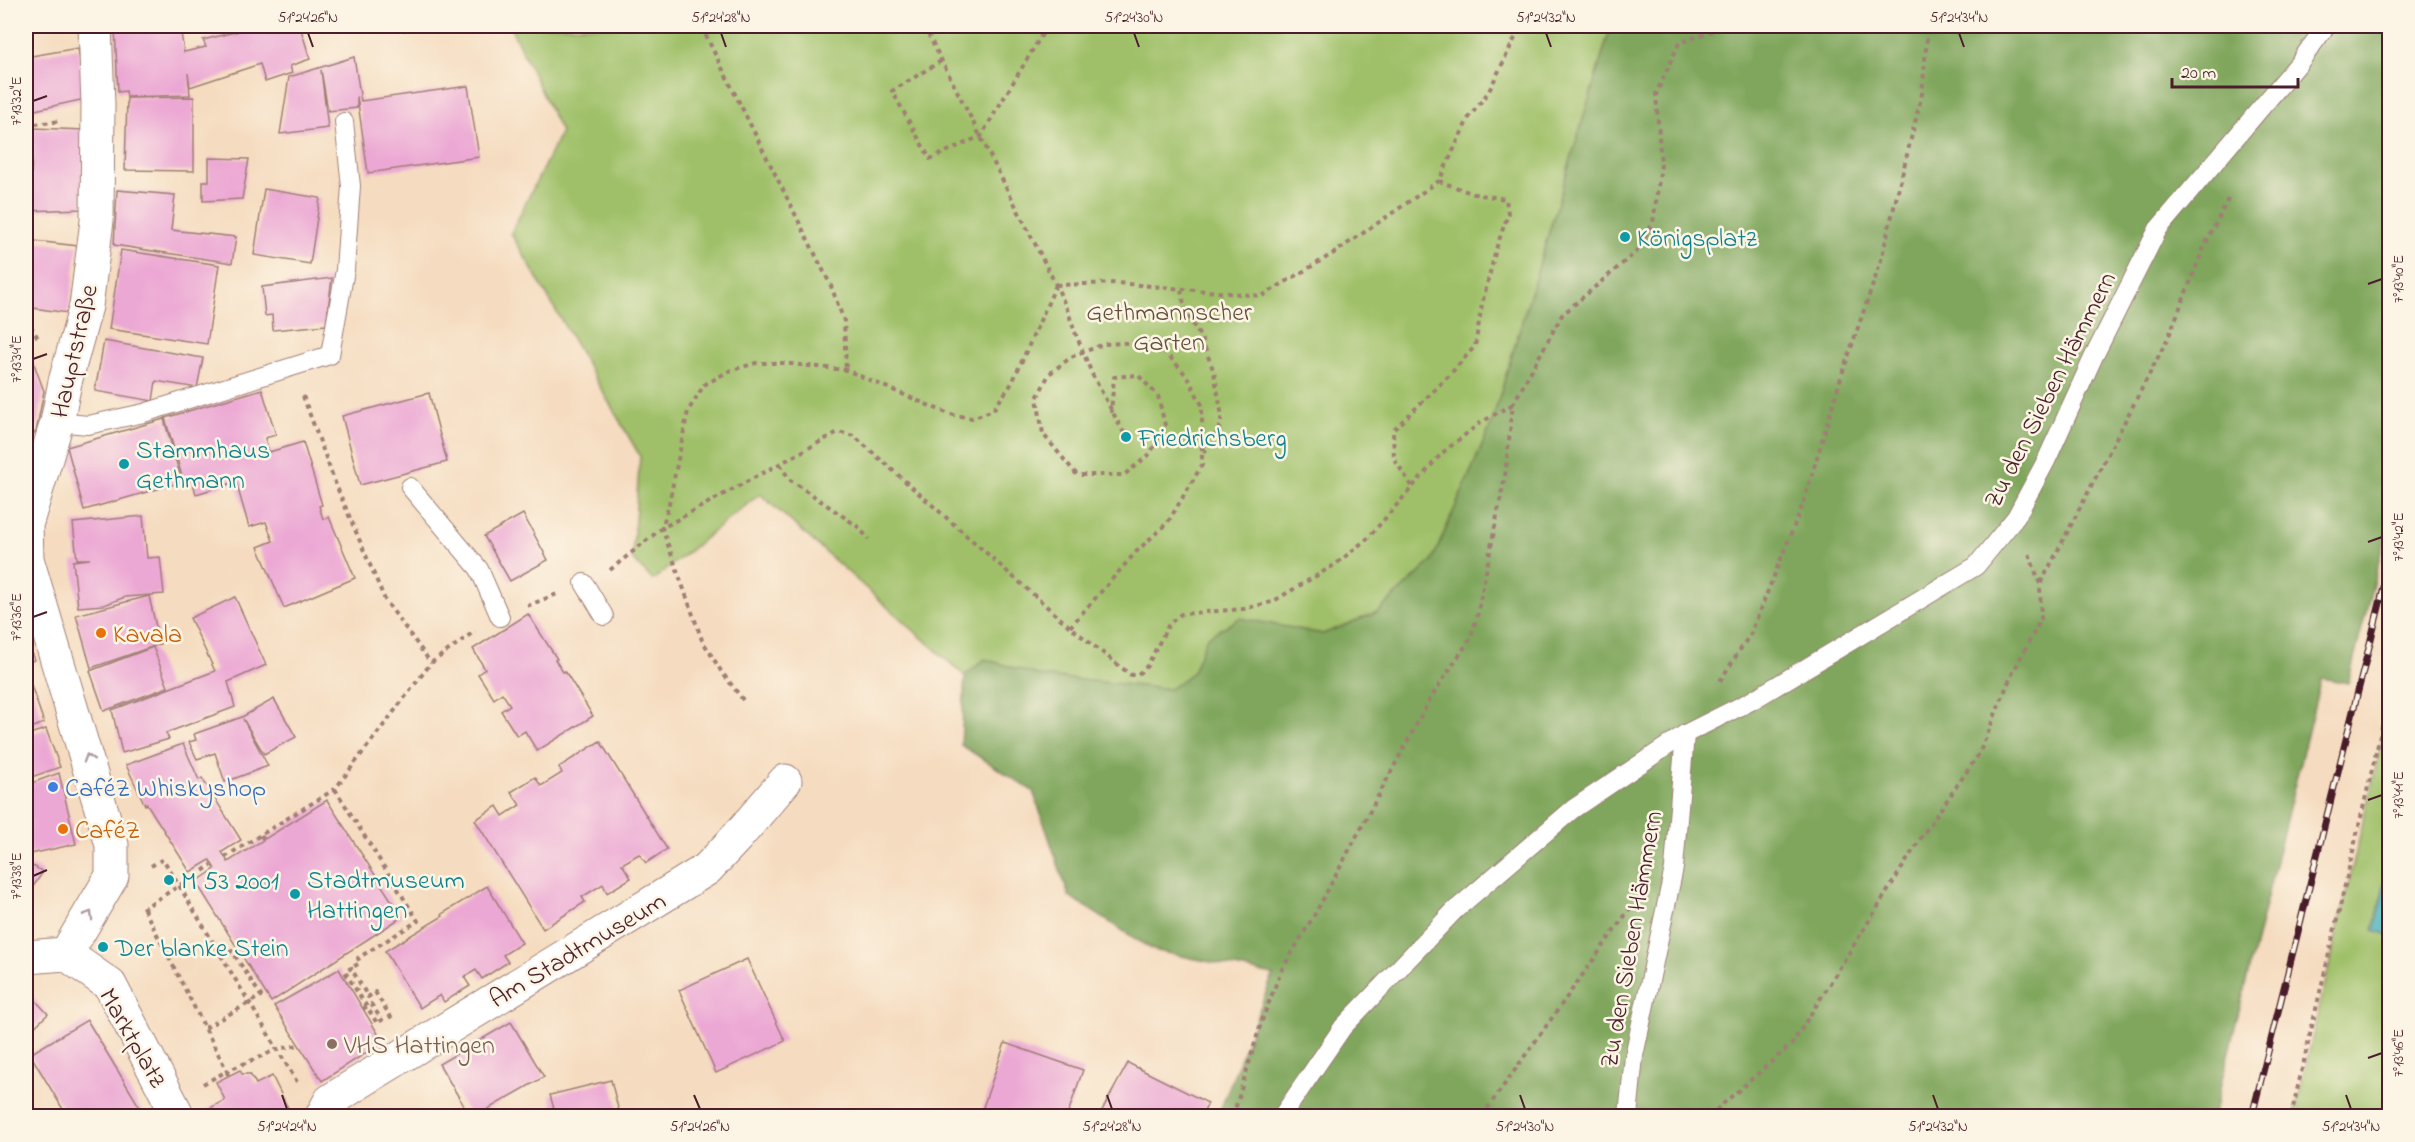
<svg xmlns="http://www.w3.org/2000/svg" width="2415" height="1142" font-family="'Indie Flower',sans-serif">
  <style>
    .green { fill: #9fc068; stroke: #74704a; stroke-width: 1.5 }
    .forest { fill: #7fa65c; stroke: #646244; stroke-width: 1.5 }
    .water { fill: #3dadb8; stroke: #446672; stroke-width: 1.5 }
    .building { fill: #eca8d4 }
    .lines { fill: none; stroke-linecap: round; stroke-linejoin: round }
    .lane-casing { stroke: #a07e76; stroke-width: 20 }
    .street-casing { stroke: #a07e76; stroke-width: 35 }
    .path { stroke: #a07e76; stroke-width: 4; stroke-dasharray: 4.5 4.5; stroke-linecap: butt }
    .lane { stroke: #fff; stroke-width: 18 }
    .street { stroke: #fff; stroke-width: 33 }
    .rail-casing { stroke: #4a1f2b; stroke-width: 7 }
    .rail { stroke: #fcf5e5; stroke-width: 4.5; stroke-dasharray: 14; stroke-linecap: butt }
    .path-bridge { stroke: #a07e76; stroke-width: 4; stroke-dasharray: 4.5 4.5; stroke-linecap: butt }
    .oneway { stroke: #ae9aa0 }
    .ticks { fill: none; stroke: #4a1f2b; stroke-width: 2 }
    .culture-dot { fill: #0f9aa8; stroke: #fcf5e5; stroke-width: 2 }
    .food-dot { fill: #e8710a; stroke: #fcf5e5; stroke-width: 2 }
    .shop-dot { fill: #3f7fe0; stroke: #fcf5e5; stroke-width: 2 }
    .education-dot { fill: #8d6e63; stroke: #fcf5e5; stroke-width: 2 }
    .labels { text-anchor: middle; stroke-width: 5; stroke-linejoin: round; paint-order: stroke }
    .culture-label { font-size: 26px; fill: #0d838f; stroke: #fcf5e5; text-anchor: start }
    .park-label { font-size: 26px; fill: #644f3d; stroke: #fcf5e5 }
    .street-label { font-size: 26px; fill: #4a1f2b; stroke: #fcf5e5 }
    .food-label { font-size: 26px; fill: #c56008; stroke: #fcf5e5; text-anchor: start }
    .shop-label { font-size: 26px; fill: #366cbe; stroke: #fcf5e5; text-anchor: start }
    .education-label { font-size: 26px; fill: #785e54; stroke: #fcf5e5; text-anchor: start }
    .neatline { fill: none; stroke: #4a1f2b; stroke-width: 2 }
    .ticks-label { font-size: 15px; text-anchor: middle; fill: #4a1f2b }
  </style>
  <rect width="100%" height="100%" fill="#fcf5e5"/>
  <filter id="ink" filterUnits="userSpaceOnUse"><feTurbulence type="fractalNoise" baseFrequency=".0167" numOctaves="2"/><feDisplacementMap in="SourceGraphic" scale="12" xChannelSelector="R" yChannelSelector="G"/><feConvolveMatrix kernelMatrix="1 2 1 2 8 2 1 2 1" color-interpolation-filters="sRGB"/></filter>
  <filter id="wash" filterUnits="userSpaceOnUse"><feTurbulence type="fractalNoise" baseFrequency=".008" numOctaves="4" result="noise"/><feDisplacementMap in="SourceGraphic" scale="24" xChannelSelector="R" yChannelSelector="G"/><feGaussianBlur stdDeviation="1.35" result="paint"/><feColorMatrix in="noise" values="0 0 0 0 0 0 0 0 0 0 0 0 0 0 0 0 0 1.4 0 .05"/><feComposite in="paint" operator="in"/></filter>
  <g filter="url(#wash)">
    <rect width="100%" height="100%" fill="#f5dcc0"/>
    <!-- green -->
    <g class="green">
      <path d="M510,26H1611L1491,425L1432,561L1378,612L1323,634L1240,618L1208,637L1193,672L1170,689L1041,676L985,659L965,676L760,494L653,580L632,559L640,456L511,233L561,132Z"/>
      <path d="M2389,711V865L2373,930L2389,935L2390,1080L2385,1104L2388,1116H2294Z"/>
    </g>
    <!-- forest -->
    <path class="forest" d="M1611,26H2389V521L2348,683L2321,678L2213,1116H1218L1273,975L1153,950L1069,896L1033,791L961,745L965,676L985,659L1041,676L1170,689L1193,672L1207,637L1240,618L1323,634L1378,612L1432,561L1491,425Z"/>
    <!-- water -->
    <path class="water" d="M2389,866V935L2374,930Z"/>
    <g id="blocks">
      <!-- building -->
      <g class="building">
        <path d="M154,26H180L184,52L206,47L203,40L258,26H300L310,59L290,66L292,73L265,82L260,64L190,87L188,73L190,95L127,97L126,91L118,92L115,29Z"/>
        <path d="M78,48L85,99L26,112V57Z"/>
        <path d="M354,57L361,101L468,86L479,157L368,173L357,96V108L328,111L321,70L328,128L280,134L289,77Z"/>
        <path d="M194,97V171L125,170L127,98Z"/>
        <path d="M33,128L85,130L82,209L26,211V178H31Z"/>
        <path d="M209,158L249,159L242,199L203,201V181H209Z"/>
        <path d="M264,189L320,198L310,264L254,255Z"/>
        <path d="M117,190L175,195L171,230L236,237L232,263L114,245Z"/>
        <path d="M26,240L78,246L68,313L26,307Z"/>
        <path d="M121,250L219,265L207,344L109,329Z"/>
        <path d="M332,278L326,325L273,330L272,315L265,316L262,287Z"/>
        <path d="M104,341L203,358L197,388L156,381L153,401L95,391Z"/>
        <path d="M26,342L44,391L36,432L26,438Z"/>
        <path d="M262,389L276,435L265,438L269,452L303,442L322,505L319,506L323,519L329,517L355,578L284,608L258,547L273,541L266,522L249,527L236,482L196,494L192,480L184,483L165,418Z"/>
        <path d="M429,393L447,462L360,485L342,416Z"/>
        <path d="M164,419L182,482L84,510L67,447Z"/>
        <path d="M523,514L548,560L510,581L484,536Z"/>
        <path d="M143,516L147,558L160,557L164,594L125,597L104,605L78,607L73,561L90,559H77L73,523Z"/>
        <path d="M149,596L160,644L91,668L76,615Z"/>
        <path d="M235,597L266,665L228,682L235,707L166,733L169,739L122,753L112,710L215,671L190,618Z"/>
        <path d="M528,614L557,659L555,660L563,672L565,671L593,716L537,751L525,731L517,736L501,711L510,705L502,693L494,699L478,674L485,669L473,649Z"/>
        <path d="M26,639L34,660L26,664Z"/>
        <path d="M153,647L168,687L104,711L90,671Z"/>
        <path d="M29,679L44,723L26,730V681Z"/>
        <path d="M274,699L296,737L264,754L243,719L268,766L225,782L215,753L197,759L189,742L196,740L194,734L242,717Z"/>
        <path d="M46,729L60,767L26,779V735Z"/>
        <path d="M600,741L667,849L646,863L639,854L622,864L631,878L607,893L603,884L582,897L585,902L543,929L475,820L497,806L503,816L520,805L511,792L535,777L541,786L562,773L559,767Z"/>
        <path d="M183,744L199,780L202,778L241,840L222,852L228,862L327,800L402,917L271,1002L196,882L215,869L210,860L190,872L147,804L145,805L126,765Z"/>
        <path d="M59,773L76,844L26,855V785Z"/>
        <path d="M26,865L35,867L43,872L26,897Z"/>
        <path d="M487,886L522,943L503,955L508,962L482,979L476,970L464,977L470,986L444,1002L440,995L420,1008L385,951L443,916L442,914Z"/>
        <path d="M747,959L785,1041L716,1073L679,990Z"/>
        <path d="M339,969L383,1042L322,1081L274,1006Z"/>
        <path d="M26,990L48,1014L26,1035Z"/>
        <path d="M87,1020L124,1081L145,1116H67L30,1054Z"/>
        <path d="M511,1022L544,1077L476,1116H470L439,1064Z"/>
        <path d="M1005,1043L1083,1070L1067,1116H980Z"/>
        <path d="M1128,1063L1208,1103L1202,1116H1099Z"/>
        <path d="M240,1070L242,1074H250L256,1084L272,1076L292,1116H205L203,1112L225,1100L216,1082Z"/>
        <path d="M611,1080L620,1116H556L550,1095Z"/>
      </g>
    </g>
  </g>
  <g filter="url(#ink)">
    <use href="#blocks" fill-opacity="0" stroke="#a07e76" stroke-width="1.5"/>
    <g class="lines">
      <!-- lane casing -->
      <g class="lane-casing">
        <g id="lane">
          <path d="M57,422L88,425L144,413L330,355L345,270L351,186L344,122"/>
          <path d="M410,487L479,569L500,617"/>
          <path d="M584,583L604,616"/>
          <path d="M1282,1116L1343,1027L1454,911L1573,809L1685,734L1751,701L1976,566L2016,517L2046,461L2093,358L2158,229L2299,63L2326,26"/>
          <path d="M1628,1116L1634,1056L1674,868L1685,734"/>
        </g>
      </g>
      <!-- street casing -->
      <g class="street-casing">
        <g id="street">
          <path d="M66,954L112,876V845L27,559L26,525L57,422L65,382L86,306L97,221L98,104L95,26"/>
          <path d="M66,954L110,985L178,1116"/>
          <path d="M26,957L66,954"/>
          <path d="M322,1116L330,1101L355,1085L707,869L738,836L785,781"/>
        </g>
      </g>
      <!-- path -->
      <g class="path">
        <path d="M403,26L405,30L420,26"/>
        <path d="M705,26V34L831,286L844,321L846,370"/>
        <path d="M924,26L1056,285L1067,309L1075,332"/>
        <path d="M941,61L892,91L930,159L981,136L1047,26"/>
        <path d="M26,125L61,121"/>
        <path d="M1056,285L1117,283L1262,296L1334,253L1439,181L1468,119L1489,91L1516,36L1519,26"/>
        <path d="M1181,290L1186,313L1201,338L1214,372L1221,411V425L1202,456"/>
        <path d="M26,318L38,338"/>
        <path d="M1092,374L1126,437"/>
        <path d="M303,396L336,485L385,600L431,663"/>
        <path d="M780,464L789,479L857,526L869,539"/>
        <path d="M1412,486L1394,459L1393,430L1445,380L1475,346L1482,304L1496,249L1508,214L1506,199L1474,194L1439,181"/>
        <path d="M610,570L662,528L838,432L854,436L1070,627L1131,675L1138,674L1147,666L1169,624L1181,614L1243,609L1272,602L1336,564L1368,538L1442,453L1480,423L1513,404"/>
        <path d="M2041,583L2168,338L2204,247L2229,197"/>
        <path d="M527,606L557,594"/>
        <path d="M1070,627L1136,552L1168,522L1202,465V405L1187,376L1155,341L1104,344L1071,357L1049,374L1037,398L1043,434L1077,475H1124L1150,454L1165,425L1158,396L1138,375L1114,377L1111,413"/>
        <path d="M1720,681L1751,633L1803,504L1842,374L1880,264L1922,94L1928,26"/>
        <path d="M743,700L721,671L702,640L662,528L668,508L688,411L704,385L729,371L756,363H782L846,370L949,414L972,418L993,410L1012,383L1056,285"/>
        <path d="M335,789L418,921L358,958L360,963L351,968"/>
        <path d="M261,835L264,840"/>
        <path d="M225,857L335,789L431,663L475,631"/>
        <path d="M151,866L163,859L297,1082"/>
        <path d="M142,909L212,865"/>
        <path d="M144,909L227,1071L278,1049L299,1045"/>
        <path d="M363,1009L371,1004L382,1020L377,1023L345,972L351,968L368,997L375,992L392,1019"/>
        <path d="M205,1028L261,996L232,951L221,957"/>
        <path d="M203,1084L227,1071L228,1076"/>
        <path d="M1233,1116L1261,1023L1281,971L1315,914L1430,699L1470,639L1477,617L1505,476L1513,404L1562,315L1636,252L1653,223L1661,165L1656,94L1679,43L1727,26"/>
        <path d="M1482,1116L1631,907"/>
        <path d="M1709,1116L1792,1044L1922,836L1979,754L2011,676L2041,619L2040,584L2028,551"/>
        <path d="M2291,1116L2390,693"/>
      </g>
      <!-- lane -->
      <use href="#lane" class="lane"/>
      <!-- street -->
      <use href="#street" class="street"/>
      <!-- rail casing -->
      <g class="rail-casing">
        <path id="rail" d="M2252,1116L2390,563"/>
      </g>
      <!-- rail -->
      <use href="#rail" class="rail"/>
      <!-- path-bridge -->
      <path class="path-bridge" d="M1075,332L1092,374"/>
    </g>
    <!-- one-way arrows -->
    <defs><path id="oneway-chevron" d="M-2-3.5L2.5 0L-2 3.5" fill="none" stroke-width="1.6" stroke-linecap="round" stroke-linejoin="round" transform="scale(1.5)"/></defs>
    <g class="oneway">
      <use href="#oneway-chevron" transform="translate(88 758) rotate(-107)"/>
      <use href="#oneway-chevron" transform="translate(89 915) rotate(-60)"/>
    </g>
  </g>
  <!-- ticks -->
  <path class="ticks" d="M308,33L313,47M721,33L726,47M1134,33L1139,47M1546,33L1551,47M1959,33L1964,47M33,101L47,96M2368,284L2382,279M33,359L47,354M2368,542L2382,537M33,617L47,612M2368,800L2382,795M33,876L47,870M2368,1058L2382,1053M282,1095L287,1109M694,1095L700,1109M1107,1095L1112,1109M1520,1095L1525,1109M1933,1095L1938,1109M2346,1095L2351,1109"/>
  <!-- markers -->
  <g class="culture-dot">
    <circle cx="1625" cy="237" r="6"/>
    <circle cx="1126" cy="437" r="6"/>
    <circle cx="124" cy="464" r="6"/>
    <circle cx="169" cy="880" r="6"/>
    <circle cx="295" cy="894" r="6"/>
    <circle cx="103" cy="947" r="6"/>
  </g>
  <g class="food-dot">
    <circle cx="101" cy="633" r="6"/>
    <circle cx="63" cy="829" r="6"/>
  </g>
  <circle class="shop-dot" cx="53" cy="787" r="6"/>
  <circle class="education-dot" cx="332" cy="1044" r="6"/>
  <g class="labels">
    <!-- culture labels -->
    <g class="culture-label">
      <text x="1637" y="246">Königsplatz</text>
      <text x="1138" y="446">Friedrichsberg</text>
      <text x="136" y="458">Stammhaus<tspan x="136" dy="30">Gethmann</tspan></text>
      <text x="307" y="888">Stadtmuseum<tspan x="307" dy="30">Hattingen</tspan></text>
      <text x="181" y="889">M 53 2001</text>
      <text x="115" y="956">Der blanke Stein</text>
    </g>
    <!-- park labels -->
    <g class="park-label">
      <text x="1169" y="320">Gethmannscher<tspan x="1169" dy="30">Garten</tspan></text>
    </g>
    <!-- street labels -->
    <g class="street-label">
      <text transform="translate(73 351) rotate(-77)" y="9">Hauptstraße</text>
      <text transform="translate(2049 389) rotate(-63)" y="9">Zu den Sieben Hämmern</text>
      <text transform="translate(1630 939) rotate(-80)" y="9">Zu den Sieben Hämmern</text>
      <text transform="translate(577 949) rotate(-31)" y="9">Am Stadtmuseum</text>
      <text transform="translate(134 1037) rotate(60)" y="9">Marktplatz</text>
    </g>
    <!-- food labels -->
    <g class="food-label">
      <text x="113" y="642">Kavala</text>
      <text x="75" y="838">CaféZ</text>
    </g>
    <!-- shop labels -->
    <g class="shop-label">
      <text x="65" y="796">CaféZ Whiskyshop</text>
    </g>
    <!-- education labels -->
    <g class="education-label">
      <text x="344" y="1053">VHS Hattingen</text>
    </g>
  </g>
  <!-- margin -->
  <rect width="2415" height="1142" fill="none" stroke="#fcf5e5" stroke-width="66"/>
  <!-- scale -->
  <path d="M2172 78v9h126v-9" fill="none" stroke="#4a1f2b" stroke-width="3"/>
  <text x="2181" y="78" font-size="18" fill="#4a1f2b" stroke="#fcf5e5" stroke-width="4.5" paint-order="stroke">20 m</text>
  <rect x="33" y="33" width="2349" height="1076" class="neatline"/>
  <g class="ticks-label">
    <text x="308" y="22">51°24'26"N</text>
    <text x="721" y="22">51°24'28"N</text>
    <text x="1134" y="22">51°24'30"N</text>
    <text x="1546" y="22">51°24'32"N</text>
    <text x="1959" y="22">51°24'34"N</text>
    <text transform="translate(16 101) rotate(-90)" y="5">7°13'32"E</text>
    <text transform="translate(2398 279) rotate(-90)" y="5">7°13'40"E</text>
    <text transform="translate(16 359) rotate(-90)" y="5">7°13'34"E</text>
    <text transform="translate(2398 537) rotate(-90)" y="5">7°13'42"E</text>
    <text transform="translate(16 617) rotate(-90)" y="5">7°13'36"E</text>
    <text transform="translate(2398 795) rotate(-90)" y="5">7°13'44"E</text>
    <text transform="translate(16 876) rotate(-90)" y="5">7°13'38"E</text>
    <text transform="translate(2398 1053) rotate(-90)" y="5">7°13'46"E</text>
    <text x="287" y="1131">51°24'24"N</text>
    <text x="700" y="1131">51°24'26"N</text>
    <text x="1112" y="1131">51°24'28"N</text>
    <text x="1525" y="1131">51°24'30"N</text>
    <text x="1938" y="1131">51°24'32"N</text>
    <text x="2351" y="1131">51°24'34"N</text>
  </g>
</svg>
